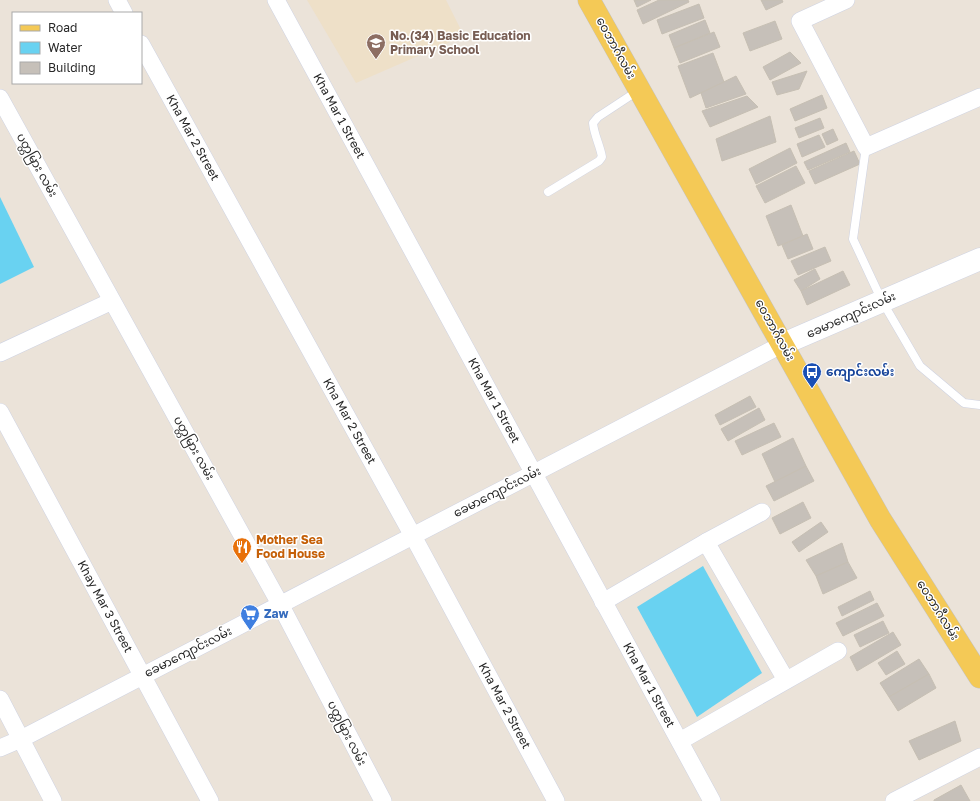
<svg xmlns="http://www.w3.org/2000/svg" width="980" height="801" font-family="'Golos Text','Noto Sans Myanmar',sans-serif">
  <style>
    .education { fill: #eee0c8 }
    .water { fill: #69d2f1 }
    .building { fill: #c6c0b9; stroke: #c6bfb3 }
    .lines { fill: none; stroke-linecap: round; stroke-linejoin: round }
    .lane-casing { stroke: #cfd3e2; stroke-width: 9 }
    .street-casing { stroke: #cfd3e2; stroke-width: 18 }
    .secondary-casing { stroke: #cfd3e2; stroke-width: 23 }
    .primary-casing { stroke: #c3c3c3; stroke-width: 23 }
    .lane { stroke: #fff; stroke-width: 8 }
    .street { stroke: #fff; stroke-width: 17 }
    .secondary { stroke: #fff; stroke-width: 22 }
    .primary { stroke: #f4c956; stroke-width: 22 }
    .labels { text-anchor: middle; stroke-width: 3; stroke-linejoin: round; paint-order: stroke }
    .education-label { font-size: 12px; font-weight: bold; fill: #785e54; stroke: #fff; text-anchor: start }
    .street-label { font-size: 12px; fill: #282828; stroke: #fff }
    .transit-label { font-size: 12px; font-weight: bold; fill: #164399; stroke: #fff; text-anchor: start }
    .food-label { font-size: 12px; font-weight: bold; fill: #c56008; stroke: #fff; text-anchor: start }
    .shop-label { font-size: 12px; font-weight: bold; fill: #366cbe; stroke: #fff; text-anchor: start }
  </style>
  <rect width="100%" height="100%" fill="#ebe3d9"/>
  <!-- education -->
  <path class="education" d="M307,0H446L464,36L356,83Z"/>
  <!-- water -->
  <g class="water">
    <path d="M0,197L34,267L0,284Z"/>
    <path d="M703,566L762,673L697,717L637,607Z"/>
  </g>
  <!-- building -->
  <g class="building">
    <path d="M634,0H651L637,7Z"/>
    <path d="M659,0H688L689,2L643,24L637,10Z"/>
    <path d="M761,0H782L783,2L766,10Z"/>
    <path d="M699,4L704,18L662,34L657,20Z"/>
    <path d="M705,20L710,33L674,48L669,35Z"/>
    <path d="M775,21L782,39L750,51L743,33Z"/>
    <path d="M714,32L720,47L680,63L674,48Z"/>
    <path d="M790,52L801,63L770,80L763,67Z"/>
    <path d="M713,53L724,82L690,98L678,66Z"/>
    <path d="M807,71L799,89L777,95L772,82Z"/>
    <path d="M736,76L746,94L706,108L701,93Z"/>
    <path d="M822,95L827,108L795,121L790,109Z"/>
    <path d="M747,96L758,107L710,127L702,111Z"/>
    <path d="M770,116L776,142L722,161L716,139Z"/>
    <path d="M820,118L824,128L799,138L795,128Z"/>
    <path d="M833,129L838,140L827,145L822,134Z"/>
    <path d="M819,135L825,147L802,157L797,144Z"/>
    <path d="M846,143L850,152L808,170L804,162Z"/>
    <path d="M790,148L797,163L756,184L749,169Z"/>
    <path d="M854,151L860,164L815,184L809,171Z"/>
    <path d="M796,166L805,183L765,203L756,186Z"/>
    <path d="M791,205L803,236L778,246L766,216Z"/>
    <path d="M807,234L813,249L788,259L782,245Z"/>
    <path d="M825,247L831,261L798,275L791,261Z"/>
    <path d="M815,269L820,279L801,291L794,280Z"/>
    <path d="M843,271L850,285L807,305L801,291Z"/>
    <path d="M750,396L756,407L720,425L715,415Z"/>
    <path d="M759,408L765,420L728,441L721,429Z"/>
    <path d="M774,423L781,437L742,455L735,441Z"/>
    <path d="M793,438L806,466L775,482L762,454Z"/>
    <path d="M806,466L814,481L774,501L766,486Z"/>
    <path d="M803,502L811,518L780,534L772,518Z"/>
    <path d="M821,522L828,532L799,552L792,542Z"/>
    <path d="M842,543L848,562L816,576L806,560Z"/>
    <path d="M848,562L857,578L823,594L816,576Z"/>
    <path d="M870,591L874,600L842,616L838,607Z"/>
    <path d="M877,603L884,616L843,636L836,623Z"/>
    <path d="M883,621L889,633L860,647L854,635Z"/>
    <path d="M893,632L901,645L857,671L850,657Z"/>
    <path d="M897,651L905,664L886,675L878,663Z"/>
    <path d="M919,659L929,674L889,697L880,683Z"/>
    <path d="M929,674L936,688L898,711L889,697Z"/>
    <path d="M955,721L961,741L919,760L909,741Z"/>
    <path d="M961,785L970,801H934V800Z"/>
  </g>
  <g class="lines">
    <!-- lane casing -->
    <g class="lane-casing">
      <g id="lane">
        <path d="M866,147L853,239L882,301L920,366L964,403L980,405"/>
        <path d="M548,192L599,161L602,157C600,145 594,135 593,123L598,117L639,90"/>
      </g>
    </g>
    <!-- street casing -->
    <g class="street-casing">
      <g id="street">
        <path d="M117,0L124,13"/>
        <path id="s1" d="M276,0L712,801"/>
        <path d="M846,0L800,21L866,147L980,97"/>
        <path id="s2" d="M141,44L413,536L556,801"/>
        <path d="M0,98L280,604L383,801"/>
        <path d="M0,353L112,301"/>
        <path id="s3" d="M0,412L210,801"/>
        <path d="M706,542L786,680"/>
        <path d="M603,602L706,542L762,512"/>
        <path d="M0,699L53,801"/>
        <path d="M680,741L838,651"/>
        <path d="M0,748L21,739L783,344"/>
        <path d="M894,801L980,757"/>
      </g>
    </g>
    <!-- secondary casing -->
    <g class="secondary-casing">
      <path id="secondary" d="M783,344L980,259"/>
    </g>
    <!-- primary casing -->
    <g class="primary-casing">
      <path id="primary" d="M589,0L880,519L980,677"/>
    </g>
    <!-- lane -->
    <use href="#lane" class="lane"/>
    <!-- street -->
    <use href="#street" class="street"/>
    <!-- secondary -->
    <use href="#secondary" class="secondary"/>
    <!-- primary -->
    <use href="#primary" class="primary"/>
  </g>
  <!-- icons -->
  <defs>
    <g id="school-pin" transform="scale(1)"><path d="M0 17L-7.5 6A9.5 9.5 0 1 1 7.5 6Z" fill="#8d6e63" stroke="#fff"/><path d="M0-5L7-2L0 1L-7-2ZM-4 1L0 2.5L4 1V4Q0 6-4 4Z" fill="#fff"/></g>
    <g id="bus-pin" transform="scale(1)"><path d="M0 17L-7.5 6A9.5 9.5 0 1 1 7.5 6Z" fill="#1a4fb4" stroke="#fff"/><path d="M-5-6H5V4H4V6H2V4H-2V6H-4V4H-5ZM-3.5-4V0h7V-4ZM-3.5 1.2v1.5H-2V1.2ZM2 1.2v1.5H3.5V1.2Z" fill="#fff"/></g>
    <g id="restaurant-pin" transform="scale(1)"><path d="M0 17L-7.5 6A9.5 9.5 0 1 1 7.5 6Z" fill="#e8710a" stroke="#fff"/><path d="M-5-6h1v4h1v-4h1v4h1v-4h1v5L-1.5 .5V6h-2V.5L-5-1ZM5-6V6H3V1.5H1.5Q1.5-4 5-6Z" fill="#fff"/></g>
    <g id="supermarket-pin" transform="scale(1)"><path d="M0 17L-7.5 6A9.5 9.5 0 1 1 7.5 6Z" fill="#3f7fe0" stroke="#fff"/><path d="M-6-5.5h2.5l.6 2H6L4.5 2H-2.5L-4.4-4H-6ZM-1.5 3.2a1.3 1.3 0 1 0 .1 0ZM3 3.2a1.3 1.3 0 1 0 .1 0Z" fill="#fff"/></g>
  </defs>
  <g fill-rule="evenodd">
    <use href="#school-pin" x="376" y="43"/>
    <use href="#bus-pin" x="812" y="372"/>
    <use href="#restaurant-pin" x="242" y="547"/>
    <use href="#supermarket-pin" x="250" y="614"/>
  </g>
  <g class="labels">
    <!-- education labels -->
    <g class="education-label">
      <text x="390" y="40">No.(34) Basic Education<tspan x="390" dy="14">Primary School</tspan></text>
    </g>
    <!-- street labels -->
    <g class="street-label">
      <text transform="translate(616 48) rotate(61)" y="4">ဝေဘာဂီလမ်း</text>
      <text dy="4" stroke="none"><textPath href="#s1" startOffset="132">Kha Mar 1 Street</textPath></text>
      <text dy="4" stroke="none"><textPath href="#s2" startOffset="107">Kha Mar 2 Street</textPath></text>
      <text transform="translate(37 165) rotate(61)" y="4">ပတ္တမြား လမ်း</text>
      <text transform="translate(851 315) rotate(-24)" y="4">ခေမာကျောင်းလမ်း</text>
      <text transform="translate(775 330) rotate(61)" y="4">ဝေဘာဂီလမ်း</text>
      <text dy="4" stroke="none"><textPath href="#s1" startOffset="456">Kha Mar 1 Street</textPath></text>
      <text dy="4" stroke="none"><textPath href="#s2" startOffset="431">Kha Mar 2 Street</textPath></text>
      <text transform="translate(194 448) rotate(61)" y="4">ပတ္တမြား လမ်း</text>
      <text transform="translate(497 492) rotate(-27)" y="4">ခေမာကျောင်းလမ်း</text>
      <text dy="4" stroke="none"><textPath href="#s3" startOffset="221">Khay Mar 3 Street</textPath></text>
      <text transform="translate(938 610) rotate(58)" y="4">ဝေဘာဂီလမ်း</text>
      <text transform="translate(188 652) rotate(-27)" y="4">ခေမာကျောင်းလမ်း</text>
      <text dy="4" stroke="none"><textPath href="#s1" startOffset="780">Kha Mar 1 Street</textPath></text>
      <text dy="4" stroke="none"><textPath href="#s2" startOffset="755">Kha Mar 2 Street</textPath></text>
      <text transform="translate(347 733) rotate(63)" y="4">ပတ္တမြား လမ်း</text>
    </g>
    <!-- transit labels -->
    <g class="transit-label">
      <text x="826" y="376">ကျောင်းလမ်း</text>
    </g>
    <!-- food labels -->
    <g class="food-label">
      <text x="256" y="544">Mother Sea<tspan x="256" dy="14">Food House</tspan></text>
    </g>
    <!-- shop labels -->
    <g class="shop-label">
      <text x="264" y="618">Zaw</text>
    </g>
  </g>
  <!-- legend -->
  <rect x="12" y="12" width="130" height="72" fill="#ffffff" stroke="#a9a9a9"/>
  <rect x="20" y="25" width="20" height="6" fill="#f4c956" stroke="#a9a9a9"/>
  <text x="48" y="32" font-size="12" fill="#282828">Road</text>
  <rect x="20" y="42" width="20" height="12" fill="#69d2f1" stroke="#a9a9a9"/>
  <text x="48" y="52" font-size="12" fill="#282828">Water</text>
  <rect x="20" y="62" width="20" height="12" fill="#c6c0b9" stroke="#a9a9a9"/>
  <text x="48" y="72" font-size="12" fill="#282828">Building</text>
</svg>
